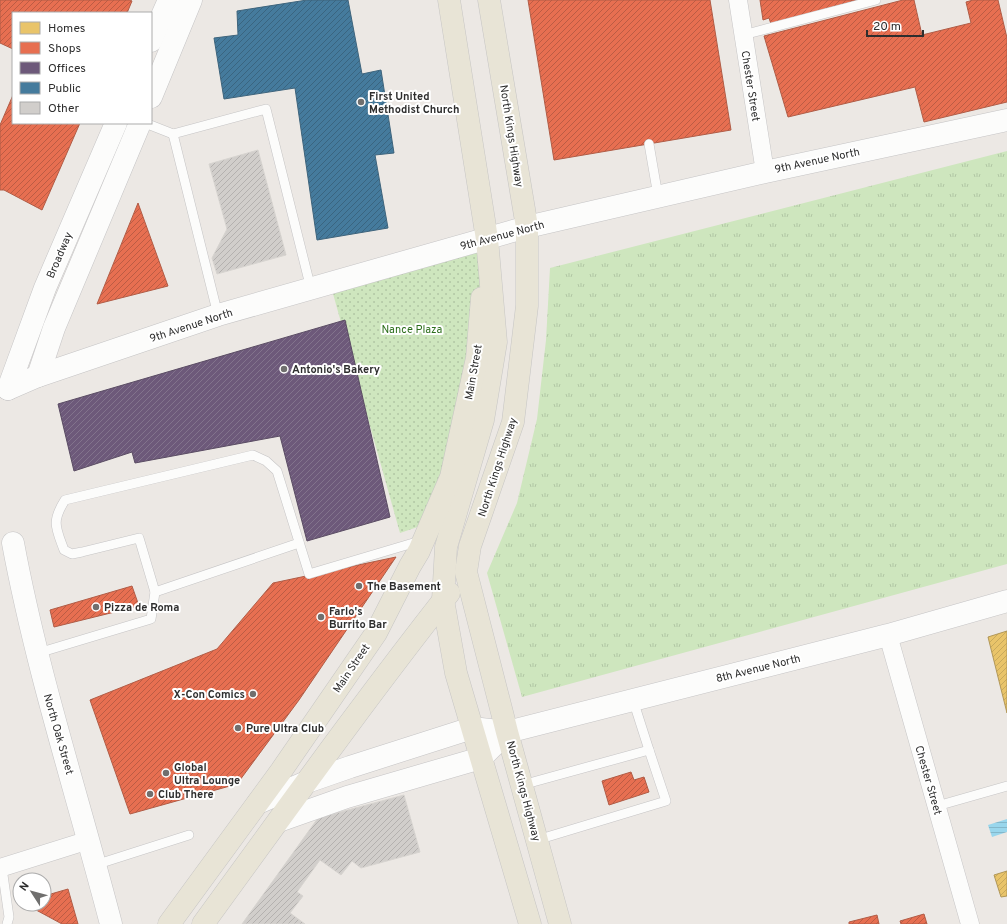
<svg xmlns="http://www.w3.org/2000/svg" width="1007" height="924" font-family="Overpass,sans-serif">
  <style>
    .grass { fill: url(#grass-tufts) }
    .park { fill: url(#park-dots) }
    .water { fill: url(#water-rules) }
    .homes { fill: url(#homes-hatch); stroke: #b19758 }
    .shops { fill: url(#shops-hatch); stroke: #b05c46 }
    .offices { fill: url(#offices-hatch); stroke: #5a4c63 }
    .public { fill: url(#public-hatch); stroke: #3e647c }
    .building { fill: url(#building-hatch); stroke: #d7d4d0 }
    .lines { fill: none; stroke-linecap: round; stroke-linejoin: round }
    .service-casing { stroke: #c5c4c5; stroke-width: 10 }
    .minor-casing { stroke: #c5c4c5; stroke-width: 19 }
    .tertiary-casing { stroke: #c5c4c5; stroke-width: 23 }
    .secondary-casing { stroke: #c5c4c5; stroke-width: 23 }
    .primary-casing { stroke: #c6c5c4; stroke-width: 23 }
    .service { stroke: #fcfcfb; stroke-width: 9 }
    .minor { stroke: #fcfcfb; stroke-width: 18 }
    .tertiary { stroke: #fcfcfb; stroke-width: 22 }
    .secondary { stroke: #fcfcfb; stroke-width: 22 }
    .primary { stroke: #e8e4d6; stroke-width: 22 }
    .poi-dot { fill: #706f6e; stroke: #fff; stroke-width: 1.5 }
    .labels { text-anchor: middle; stroke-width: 4; stroke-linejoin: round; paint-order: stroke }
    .street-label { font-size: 11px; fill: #2e2e2e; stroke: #fff }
    .poi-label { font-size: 11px; font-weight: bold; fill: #2e2e2e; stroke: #fff; text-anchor: start }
    .park-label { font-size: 11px; fill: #2c6e1b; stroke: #fff }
  </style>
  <defs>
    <pattern id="grass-tufts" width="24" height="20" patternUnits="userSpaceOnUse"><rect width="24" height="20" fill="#cee6be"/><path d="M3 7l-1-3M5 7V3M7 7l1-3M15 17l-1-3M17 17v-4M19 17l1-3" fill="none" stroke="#b1c6a4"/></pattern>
    <pattern id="park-dots" width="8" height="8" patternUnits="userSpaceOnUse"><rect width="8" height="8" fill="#cee6be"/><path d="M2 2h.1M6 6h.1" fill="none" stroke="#b1c6a4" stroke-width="1.8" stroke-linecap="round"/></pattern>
    <pattern id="water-rules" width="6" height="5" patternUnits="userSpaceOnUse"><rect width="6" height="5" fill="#99d6ec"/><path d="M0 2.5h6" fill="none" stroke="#84b8cb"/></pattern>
    <pattern id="homes-hatch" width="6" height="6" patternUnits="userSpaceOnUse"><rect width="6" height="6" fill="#e9c46a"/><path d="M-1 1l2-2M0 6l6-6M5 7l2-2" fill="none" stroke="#c8a95c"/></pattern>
    <pattern id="shops-hatch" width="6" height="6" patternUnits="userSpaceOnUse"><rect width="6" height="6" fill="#e76f51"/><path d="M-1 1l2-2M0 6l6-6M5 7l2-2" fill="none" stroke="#bc5c44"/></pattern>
    <pattern id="offices-hatch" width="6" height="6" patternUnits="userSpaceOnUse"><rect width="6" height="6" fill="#6d597a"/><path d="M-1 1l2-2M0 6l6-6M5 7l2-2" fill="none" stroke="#82738c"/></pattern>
    <pattern id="public-hatch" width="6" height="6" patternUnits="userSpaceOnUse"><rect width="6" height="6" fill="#457b9d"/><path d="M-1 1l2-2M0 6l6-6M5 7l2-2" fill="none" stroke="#3a6580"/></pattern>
    <pattern id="building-hatch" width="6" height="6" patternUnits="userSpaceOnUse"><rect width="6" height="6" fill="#d1cecb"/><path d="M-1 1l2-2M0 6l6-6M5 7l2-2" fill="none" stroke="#b4b1af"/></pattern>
  </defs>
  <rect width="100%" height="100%" fill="#ece8e4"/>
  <!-- grass -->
  <path class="grass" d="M1007,151V564L522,697L487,573L517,503L537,419L546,340L550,268Z"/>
  <!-- park -->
  <path class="park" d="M487,239L477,358L432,522L400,533L330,283Z"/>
  <!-- water -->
  <path class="water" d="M1007,819V832L992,837L988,825Z"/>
  <!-- homes -->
  <g class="homes">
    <path d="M1007,631V713L988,637Z"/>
    <path d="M1007,871V896L1001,897L994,875Z"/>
  </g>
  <!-- shops -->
  <g class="shops">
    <path d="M0,0H130L132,1L127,13H13V49L0,43Z"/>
    <path d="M528,0H710L731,130L554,160Z"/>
    <path d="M760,0H858L771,24L769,18L763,20Z"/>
    <path d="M903,0H914L922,35L971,23L966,2L973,0H998L1007,38V102L924,122L915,87L788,117L764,36Z"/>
    <path d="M13,95V123H80L42,210L4,190H0V125Z"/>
    <path d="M138,203L168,286L97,304Z"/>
    <path d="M396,557L299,700L237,784L130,814L90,700L217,649L273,583Z"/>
    <path d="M132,586L139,606L54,627L50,610Z"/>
    <path d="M631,772L634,780L644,777L649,792L609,805L602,781Z"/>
    <path d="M68,889L78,924H62L25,904H44V896Z"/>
    <path d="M924,914L927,924H901L900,921Z"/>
    <path d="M877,915L879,924H849V922Z"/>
  </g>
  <!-- offices -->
  <path class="offices" d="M345,320L390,517L307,541L280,436L135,463L132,452L74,471L58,404Z"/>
  <!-- public -->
  <path class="public" d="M307,0H348L362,74L381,70L394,153L375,155L388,228L317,240L295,88L224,99L214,38L238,35L237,11Z"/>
  <!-- building -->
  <g class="building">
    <path d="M258,150L286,255L217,274L212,258L227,229L209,164Z"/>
    <path d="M404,795L420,852L361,868L352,861L341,875L320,860L297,892L303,896L290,913L305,924H242L318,818Z"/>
  </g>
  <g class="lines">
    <!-- service casing -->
    <g class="service-casing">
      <g id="service">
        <path d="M743,35L876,0"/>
        <path d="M145,123L173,134L266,109L311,289"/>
        <path d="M173,134L218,315"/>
        <path d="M649,144L658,196"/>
        <path d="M155,592L299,543"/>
        <path d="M38,653L151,619L155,592L139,538L82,552L72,554L64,550C56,528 51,522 65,500L253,455L266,461L277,471L309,574L420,541"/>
        <path d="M633,700L649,750"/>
        <path d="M522,785L649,750L666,801L537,840"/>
        <path d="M937,806L1007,786"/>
        <path d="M95,865L189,835"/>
        <path d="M2,868L9,917L7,924"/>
      </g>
    </g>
    <!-- minor casing -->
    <g class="minor-casing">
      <g id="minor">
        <path d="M738,0L765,172"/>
        <path d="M888,635L970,924"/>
        <path d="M0,868L89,840"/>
      </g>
    </g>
    <!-- tertiary casing -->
    <g class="tertiary-casing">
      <g id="tertiary">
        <path d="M151,41L169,0"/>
        <path d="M151,97L191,0"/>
        <path d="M38,376L54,328L140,123"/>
        <path d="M8,389L38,376L218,315L527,227L765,172L1007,120"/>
        <path d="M8,389L45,288L116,123"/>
        <path d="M13,543C37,672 78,797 111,924"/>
        <path d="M507,732L888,635L1007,601"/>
      </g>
    </g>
    <!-- secondary casing -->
    <g class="secondary-casing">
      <g id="secondary">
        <path d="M258,803L304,783L350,767L472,728L507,732"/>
        <path d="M279,821L347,797L481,758L507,732"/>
      </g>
    </g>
    <!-- primary casing -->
    <g class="primary-casing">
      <g id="primary">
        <path d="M449,0L487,239L496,342L483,420L446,547L443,600L456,673L530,924"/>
        <path d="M489,0L527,227V306L513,422L470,546L466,572L507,732L560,924"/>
        <path d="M169,924L281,771L376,633L410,566L419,551L451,477L477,358L482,298"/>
        <path d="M203,924C284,813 364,701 449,593"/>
      </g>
    </g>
    <!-- service -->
    <use href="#service" class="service"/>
    <!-- minor -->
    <use href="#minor" class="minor"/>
    <!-- tertiary -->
    <use href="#tertiary" class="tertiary"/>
    <!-- secondary -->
    <use href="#secondary" class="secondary"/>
    <!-- primary -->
    <use href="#primary" class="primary"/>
  </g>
  <!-- markers -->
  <g class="poi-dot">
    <circle cx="361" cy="102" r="4"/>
    <circle cx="284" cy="369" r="4"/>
    <circle cx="359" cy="586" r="4"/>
    <circle cx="96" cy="607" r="4"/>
    <circle cx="321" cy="617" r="4"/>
    <circle cx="253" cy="694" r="4"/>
    <circle cx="238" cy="728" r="4"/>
    <circle cx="166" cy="773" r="4"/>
    <circle cx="150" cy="794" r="4"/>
  </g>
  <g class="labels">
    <!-- street labels -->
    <g class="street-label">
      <text transform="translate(751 86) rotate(81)" y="4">Chester Street</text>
      <text transform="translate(512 136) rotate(81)" y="4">North Kings Highway</text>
      <text transform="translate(817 160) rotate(-12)" y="4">9th Avenue North</text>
      <text transform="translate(502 235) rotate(-15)" y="4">9th Avenue North</text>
      <text transform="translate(59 255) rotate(-67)" y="4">Broadway</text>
      <text transform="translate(191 325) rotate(-18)" y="4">9th Avenue North</text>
      <text transform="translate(473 372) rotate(-80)" y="4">Main Street</text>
      <text transform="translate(497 467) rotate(-72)" y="4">North Kings Highway</text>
      <text transform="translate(351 668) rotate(-56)" y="4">Main Street</text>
      <text transform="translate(758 668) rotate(-14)" y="4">8th Avenue North</text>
      <text transform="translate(59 734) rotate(74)" y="4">North Oak Street</text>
      <text transform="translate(929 780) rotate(74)" y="4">Chester Street</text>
      <text transform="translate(524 791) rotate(75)" y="4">North Kings Highway</text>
    </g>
    <!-- poi labels -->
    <g class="poi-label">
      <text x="369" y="100">First United<tspan x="369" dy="13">Methodist Church</tspan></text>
      <text x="292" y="373">Antonio's Bakery</text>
      <text x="367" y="590">The Basement</text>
      <text x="104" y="611">Pizza de Roma</text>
      <text x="329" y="615">Farlo's<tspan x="329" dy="13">Burrito Bar</tspan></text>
      <text x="245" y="698" text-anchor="end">X-Con Comics</text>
      <text x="246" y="732">Pure Ultra Club</text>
      <text x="174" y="771">Global<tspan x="174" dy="13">Ultra Lounge</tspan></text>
      <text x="158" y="798">Club There</text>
    </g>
    <!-- park labels -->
    <g class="park-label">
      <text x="412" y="333">Nance Plaza</text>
    </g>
  </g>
  <!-- legend -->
  <rect x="12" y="12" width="140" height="112" fill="#ffffff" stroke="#ababab"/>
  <rect x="20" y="22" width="20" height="12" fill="#e9c46a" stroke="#ababab"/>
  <text x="48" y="32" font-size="12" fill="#2e2e2e">Homes</text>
  <rect x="20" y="42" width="20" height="12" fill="#e76f51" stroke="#ababab"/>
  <text x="48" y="52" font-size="12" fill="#2e2e2e">Shops</text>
  <rect x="20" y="62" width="20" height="12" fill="#6d597a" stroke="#ababab"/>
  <text x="48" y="72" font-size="12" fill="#2e2e2e">Offices</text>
  <rect x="20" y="82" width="20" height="12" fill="#457b9d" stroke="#ababab"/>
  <text x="48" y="92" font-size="12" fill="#2e2e2e">Public</text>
  <rect x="20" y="102" width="20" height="12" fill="#d1cecb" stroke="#ababab"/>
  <text x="48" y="112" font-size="12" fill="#2e2e2e">Other</text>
  <!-- north arrow -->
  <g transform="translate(32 892) rotate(306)"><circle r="19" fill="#ffffff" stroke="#ababab"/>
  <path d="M0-3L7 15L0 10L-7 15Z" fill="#706f6e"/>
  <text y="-6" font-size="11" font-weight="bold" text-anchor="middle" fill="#2e2e2e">N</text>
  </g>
  <!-- scale -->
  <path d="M867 30v6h56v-6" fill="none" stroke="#2e2e2e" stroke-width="2"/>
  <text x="873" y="30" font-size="12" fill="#2e2e2e" stroke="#ffffff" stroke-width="3" paint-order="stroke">20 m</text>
</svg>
